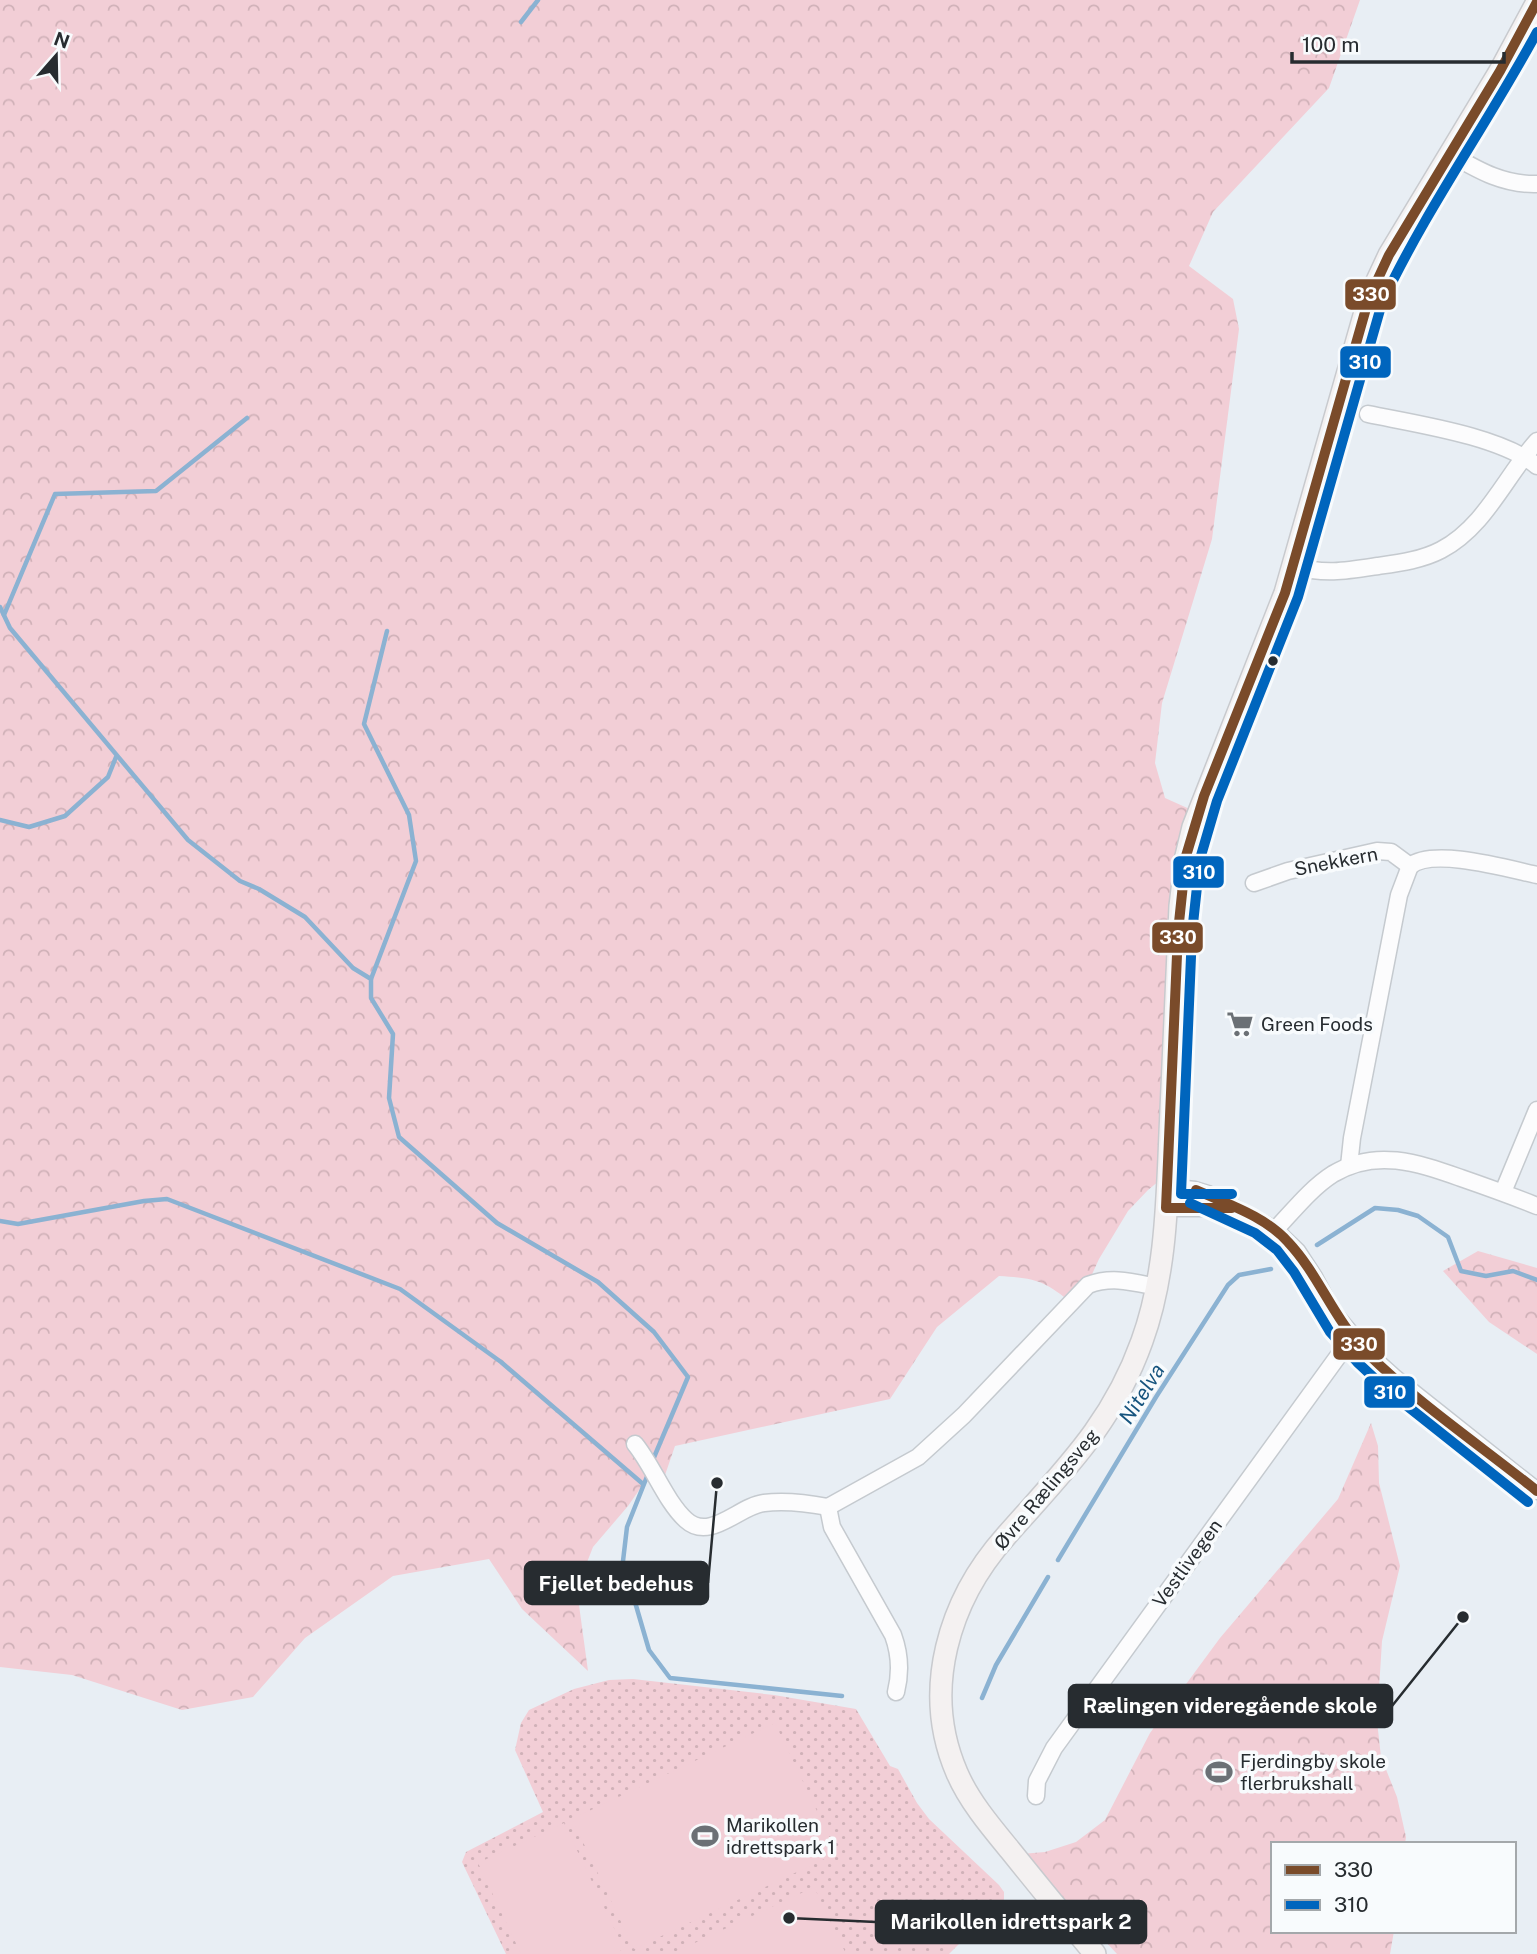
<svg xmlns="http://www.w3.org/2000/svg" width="1537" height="1954" font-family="'Public Sans',sans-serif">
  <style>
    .grass { fill: url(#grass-dots) }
    .forest { fill: url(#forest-crowns) }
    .garden { fill: #f2ced6 }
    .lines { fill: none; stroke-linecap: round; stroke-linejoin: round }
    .stream { stroke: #8bb2d2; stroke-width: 4.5 }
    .minor-casing { stroke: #c5cacf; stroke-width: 19 }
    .major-casing { stroke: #c8cace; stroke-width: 24 }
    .minor { stroke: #fcfcfd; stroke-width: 16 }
    .major { stroke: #f4f1f1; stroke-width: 21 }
    .bus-1-casing { stroke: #f8fbfd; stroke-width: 16 }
    .bus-2-casing { stroke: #f8fbfd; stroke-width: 16 }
    .bus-1 { stroke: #7a4b2a; stroke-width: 10 }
    .bus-2 { stroke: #0065bd; stroke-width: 10 }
    .bus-dot { fill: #272c30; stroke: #f8fbfd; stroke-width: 2.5 }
    .labels { text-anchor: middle; stroke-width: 7; stroke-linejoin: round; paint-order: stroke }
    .street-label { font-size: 19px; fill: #272c30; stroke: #f8fbfd }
    .poi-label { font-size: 19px; fill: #272c30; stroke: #f8fbfd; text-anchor: start }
    .water-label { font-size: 21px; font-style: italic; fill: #16547e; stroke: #f8fbfd }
    .leader { fill: none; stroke: #272c30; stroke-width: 2.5 }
    .callout-dot { fill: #272c30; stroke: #f8fbfd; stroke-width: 2.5 }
    .callout { fill: #272c30; stroke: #272c30; stroke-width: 2.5 }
    .callout-label { font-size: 21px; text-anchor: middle; font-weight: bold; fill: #fff }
    .line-badge { stroke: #f8fbfd; stroke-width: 2.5 }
    .badge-label { font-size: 19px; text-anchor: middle; font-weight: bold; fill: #fff }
  </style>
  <defs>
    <pattern id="grass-dots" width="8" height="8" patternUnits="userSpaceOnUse" patternTransform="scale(1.75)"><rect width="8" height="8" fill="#f2ced6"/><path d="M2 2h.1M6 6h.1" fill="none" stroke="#d0b1b8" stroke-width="1.8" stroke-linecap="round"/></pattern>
    <pattern id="forest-crowns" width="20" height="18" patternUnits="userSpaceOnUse" patternTransform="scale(1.75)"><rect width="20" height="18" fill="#f2ced6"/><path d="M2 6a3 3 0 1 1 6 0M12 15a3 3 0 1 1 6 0" fill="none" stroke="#d0b1b8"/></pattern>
  </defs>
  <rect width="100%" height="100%" fill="#e8eef4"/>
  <!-- grass -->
  <path class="grass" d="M633,1679L774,1695L856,1709L890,1766L898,1769L917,1803L929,1819L999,1885L1004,1892V1899L949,1954H506L462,1862L466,1852L543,1812L515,1750L521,1723L529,1710L574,1689L609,1680Z"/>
  <!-- forest -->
  <g class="forest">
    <path d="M0,0H1360L1329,88L1213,212L1189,266L1233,299L1239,329L1212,539L1162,703L1155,763L1165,798L1203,815L1189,858L1183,1015L1185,1045L1181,1078L1180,1139L1182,1162L1148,1190L1128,1211L1099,1259L1083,1294L1071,1303C1045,1280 1033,1278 999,1276L937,1327L890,1399L675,1446L665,1475L644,1483L628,1506L593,1547L584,1570L579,1605L588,1671L522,1609L489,1559L393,1576L305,1638L253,1697L182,1710L72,1675L0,1667Z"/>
    <path d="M1478,1251L1537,1268V1354L1489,1322L1443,1271Z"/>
    <path d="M1371,1423L1378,1446L1379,1483L1400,1566L1382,1641L1377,1721L1381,1757L1397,1797L1406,1837L1405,1844H1273V1931H1394L1390,1954H1117C1086,1919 1051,1890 1021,1854L1045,1852L1076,1842L1105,1820L1150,1733L1220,1638L1338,1499Z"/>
  </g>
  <!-- garden -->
  <g class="garden">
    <path d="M775,1723L837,1853L634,1949L572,1819Z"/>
    <path d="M564,1823L624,1949L614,1954H521L478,1863Z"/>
    <path d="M814,1887L846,1954H687L684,1948Z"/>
  </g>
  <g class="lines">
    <!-- stream -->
    <g class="stream">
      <path d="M521,22L538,0"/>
      <path d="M0,607L10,628L188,840L240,881L259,889L305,917L353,968L371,979V998L393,1034L389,1098L399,1137L497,1223L598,1282L654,1332L688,1377L652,1462"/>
      <path d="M4,615L55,494L156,491L247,418"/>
      <path d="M0,820L29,827L65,816L108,777L116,757"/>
      <path d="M371,979L416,861L409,815L364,724L387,631"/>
      <path d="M0,1221L18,1224L144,1201L167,1199L400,1289L501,1362L643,1484"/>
      <path d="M1317,1245L1375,1208L1398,1210L1418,1216L1448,1237L1461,1271L1486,1276L1513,1271L1537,1280"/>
      <path d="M648,1474L627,1527L623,1561L649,1650L670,1678L842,1696"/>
      <path d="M1058,1560L1156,1397L1228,1285L1239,1275L1271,1269"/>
      <path d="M982,1698L996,1665L1048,1577"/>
    </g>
    <!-- minor casing -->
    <g class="minor-casing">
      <g id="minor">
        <path d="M1450,154C1478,170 1503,185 1537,184"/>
        <path d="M1368,414C1416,424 1500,436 1537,466"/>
        <path d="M1293,566C1325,575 1346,571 1378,566C1399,563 1422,560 1441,550C1485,527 1505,477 1537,441"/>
        <path d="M1410,866C1433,847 1509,869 1537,875"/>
        <path d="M1254,883L1288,871L1377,851L1391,852L1410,866"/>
        <path d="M1349,1166L1352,1138L1399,895L1410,866"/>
        <path d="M1167,1187L1195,1190L1208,1194L1275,1230L1297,1251L1314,1277L1332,1311L1367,1353L1396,1379L1537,1491"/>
        <path d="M1503,1192L1537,1110"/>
        <path d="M1166,1208H1230"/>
        <path d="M1275,1230C1293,1211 1311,1188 1333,1174C1376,1148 1418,1163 1461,1178C1487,1187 1512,1196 1537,1206"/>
        <path d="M635,1444C653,1466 666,1502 686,1520C710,1542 739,1506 764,1503C786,1500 807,1503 828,1507"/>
        <path d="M828,1507L918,1457L964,1415L1088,1285C1112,1276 1132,1282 1157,1287"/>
        <path d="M828,1507L832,1527L893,1635C900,1654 901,1672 896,1692"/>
        <path d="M1036,1796L1037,1781L1054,1748L1352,1337"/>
      </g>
    </g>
    <!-- major casing -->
    <g class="major-casing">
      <path id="major" d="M1095,1954C1066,1919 1038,1885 1010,1850C991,1827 969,1801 957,1773C921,1690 949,1600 1006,1536C1063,1471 1112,1425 1142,1341C1166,1275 1167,1203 1170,1133C1173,1058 1176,982 1180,906L1186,856L1193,827L1285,593L1369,298L1389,255L1500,71L1537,2"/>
    </g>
    <!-- minor -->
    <use href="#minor" class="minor"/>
    <!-- major -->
    <use href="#major" class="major"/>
    <!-- bus-1 casing -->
    <g class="bus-1-casing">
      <g id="bus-1">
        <path d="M1196,1190C1227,1204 1265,1216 1288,1242C1320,1276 1333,1319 1368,1354C1419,1404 1481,1446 1537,1491"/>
        <path d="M1232,1208H1166L1178,932L1186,856L1204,796L1285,593L1369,298L1389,255L1500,71L1537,2"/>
      </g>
    </g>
    <!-- bus-2 casing -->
    <g class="bus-2-casing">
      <g id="bus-2">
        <path d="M1232,1194H1181L1192,933L1200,859L1217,801L1298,597L1382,303C1426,209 1488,123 1537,32"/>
        <path d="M1190,1203L1255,1233L1277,1250L1294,1272L1330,1332L1357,1362L1387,1390L1528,1502"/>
      </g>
    </g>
    <!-- bus-1 -->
    <use href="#bus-1" class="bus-1"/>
    <!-- bus-2 -->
    <use href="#bus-2" class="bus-2"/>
  </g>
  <!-- icons -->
  <defs>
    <g id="supermarket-bare" transform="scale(2.1)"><path d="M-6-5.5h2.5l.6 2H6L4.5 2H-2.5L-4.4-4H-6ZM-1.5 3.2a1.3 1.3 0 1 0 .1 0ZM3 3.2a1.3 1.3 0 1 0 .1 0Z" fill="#6b7075" stroke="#f8fbfd" stroke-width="2.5" paint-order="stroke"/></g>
    <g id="stadium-bare" transform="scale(2.1)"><path d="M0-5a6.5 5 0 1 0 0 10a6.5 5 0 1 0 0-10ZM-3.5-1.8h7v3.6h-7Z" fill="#6b7075" stroke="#f8fbfd" stroke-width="2.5" paint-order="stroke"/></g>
  </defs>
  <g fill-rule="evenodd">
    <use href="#supermarket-bare" x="1240" y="1024"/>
    <use href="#stadium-bare" x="1219" y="1772"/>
    <use href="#stadium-bare" x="705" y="1836"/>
  </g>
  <!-- markers -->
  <circle class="bus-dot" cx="1273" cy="661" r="6"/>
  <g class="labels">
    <!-- street labels -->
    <g class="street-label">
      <text transform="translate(1336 861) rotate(-11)" y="7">Snekkern</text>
      <text transform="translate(1046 1489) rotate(-50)" y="7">Øvre Rælingsveg</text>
      <text transform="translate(1187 1563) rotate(-54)" y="7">Vestlivegen</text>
    </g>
    <!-- poi labels -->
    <g class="poi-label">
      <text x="1261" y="1031">Green Foods</text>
      <text x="1240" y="1768">Fjerdingby skole<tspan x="1240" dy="22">flerbrukshall</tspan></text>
      <text x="726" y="1832">Marikollen<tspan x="726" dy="22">idrettspark 1</tspan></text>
    </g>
    <!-- water labels -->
    <g class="water-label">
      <text transform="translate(1142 1394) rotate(-58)" y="7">Nitelva</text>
    </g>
  </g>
  <!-- callouts -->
  <path class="leader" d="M717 1483L708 1583M1463 1617L1392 1706M789 1918L876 1922"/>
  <g class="callout-dot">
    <circle cx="717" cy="1483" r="7"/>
    <circle cx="1463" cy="1617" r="7"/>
    <circle cx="789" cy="1918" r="7"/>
  </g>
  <g class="callout">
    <rect x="525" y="1562" width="183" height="42" rx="7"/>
    <rect x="1069" y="1685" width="323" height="42" rx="7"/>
    <rect x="876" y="1901" width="270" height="42" rx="7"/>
  </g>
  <g class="callout-label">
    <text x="616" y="1591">Fjellet bedehus</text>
    <text x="1230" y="1713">Rælingen videregående skole</text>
    <text x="1011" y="1929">Marikollen idrettspark 2</text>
  </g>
  <g class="line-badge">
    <rect x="1344" y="278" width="53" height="33" rx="7" fill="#7a4b2a"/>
    <rect x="1339" y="345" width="53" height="34" rx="7" fill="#0065bd"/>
    <rect x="1172" y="855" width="53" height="34" rx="7" fill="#0065bd"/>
    <rect x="1151" y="921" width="53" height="33" rx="7" fill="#7a4b2a"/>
    <rect x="1332" y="1327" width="54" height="34" rx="7" fill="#7a4b2a"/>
    <rect x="1363" y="1375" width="53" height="34" rx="7" fill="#0065bd"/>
  </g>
  <g class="badge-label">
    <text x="1371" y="301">330</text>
    <text x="1365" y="369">310</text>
    <text x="1199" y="879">310</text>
    <text x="1178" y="944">330</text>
    <text x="1359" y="1351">330</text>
    <text x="1390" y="1399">310</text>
  </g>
  <!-- legend -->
  <rect x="1271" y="1842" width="245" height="91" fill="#f8fbfd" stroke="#a4a8ab" stroke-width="2"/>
  <rect x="1285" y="1865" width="35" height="10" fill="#7a4b2a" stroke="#a4a8ab" stroke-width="2"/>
  <text x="1334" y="1877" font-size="21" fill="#272c30">330</text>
  <rect x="1285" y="1900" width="35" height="10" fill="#0065bd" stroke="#a4a8ab" stroke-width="2"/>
  <text x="1334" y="1912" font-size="21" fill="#272c30">310</text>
  <!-- north arrow -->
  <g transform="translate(56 56) rotate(20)" stroke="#f8fbfd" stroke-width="5" paint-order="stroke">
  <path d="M0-5L12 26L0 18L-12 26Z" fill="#272c30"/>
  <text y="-10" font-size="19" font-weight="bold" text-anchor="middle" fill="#272c30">N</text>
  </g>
  <!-- scale -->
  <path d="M1292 52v10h212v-10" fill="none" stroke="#272c30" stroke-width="3.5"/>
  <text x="1302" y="52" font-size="21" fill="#272c30" stroke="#f8fbfd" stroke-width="5" paint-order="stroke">100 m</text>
</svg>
